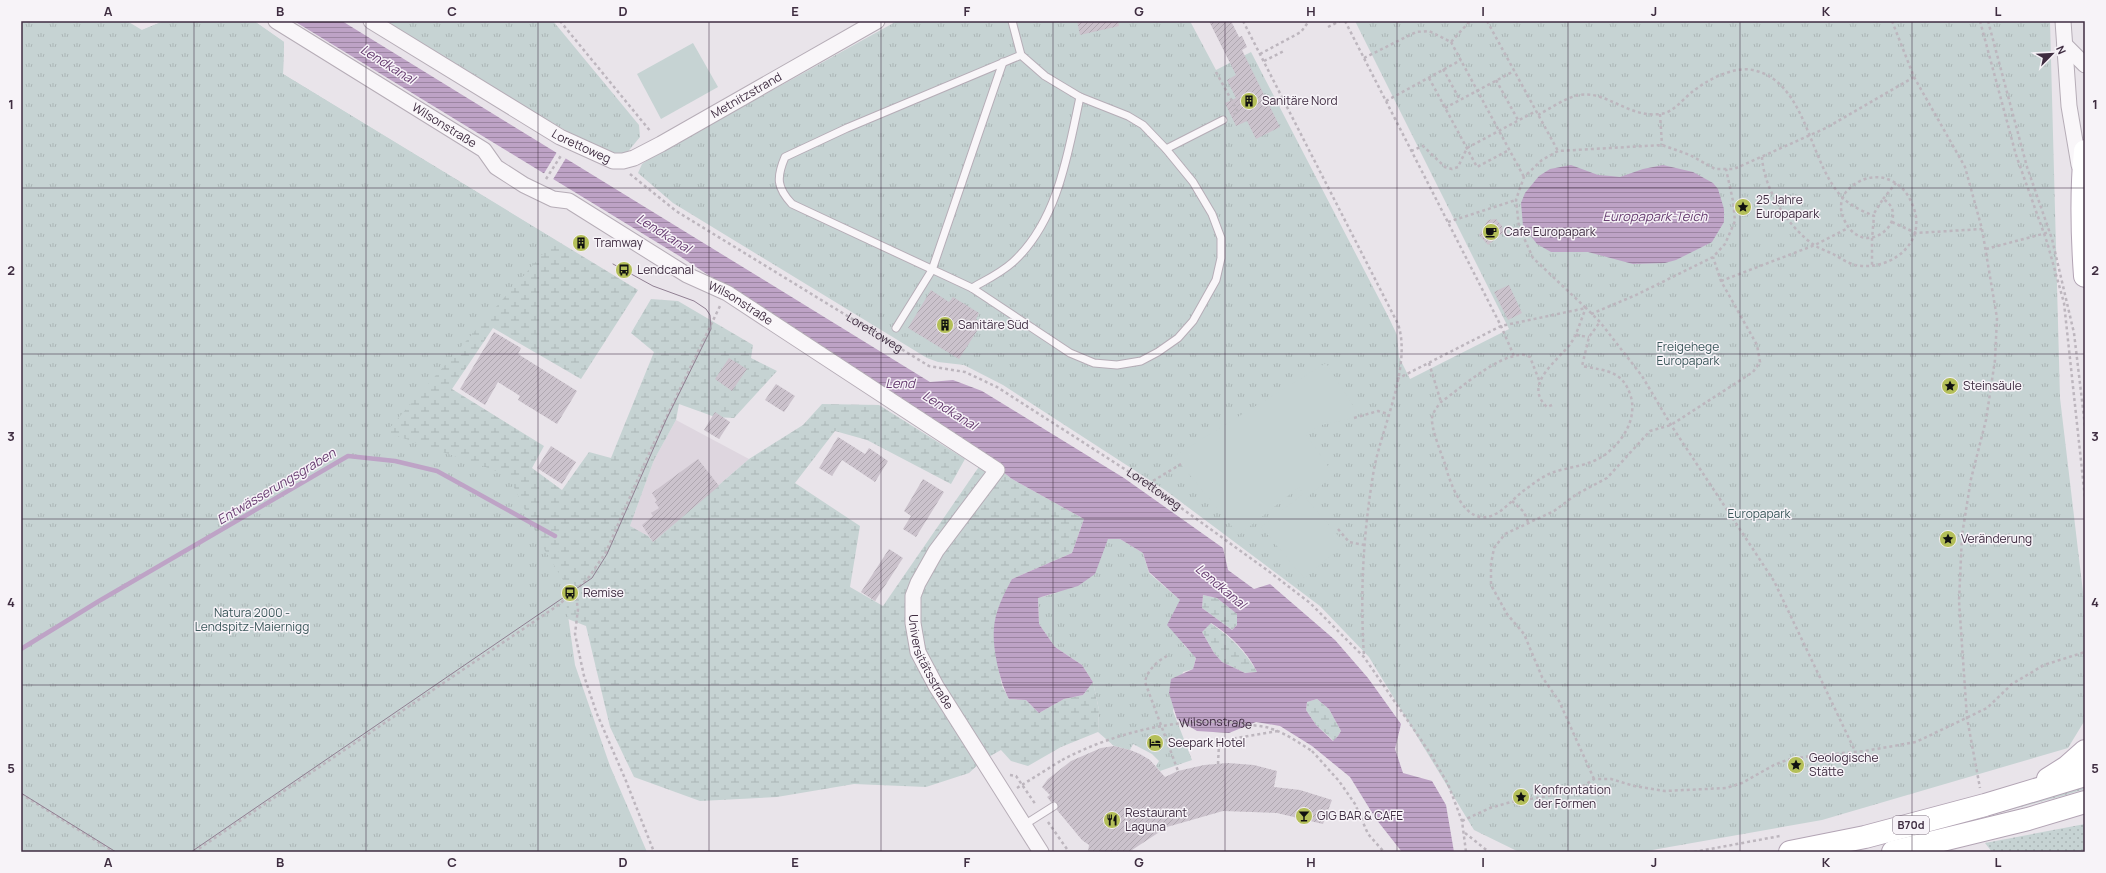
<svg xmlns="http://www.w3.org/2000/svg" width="2106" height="873" font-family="Manrope,sans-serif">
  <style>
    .built { fill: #ded6df }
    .grass { fill: url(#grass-dots) }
    .wetland { fill: url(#wetland-marsh) }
    .park { fill: url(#park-tufts) }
    .pitch { fill: #c6d3d3 }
    .water { fill: url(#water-rules); fill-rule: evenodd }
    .pier { fill: #e9e4ea }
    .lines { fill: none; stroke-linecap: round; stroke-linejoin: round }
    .stream { stroke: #bea3c6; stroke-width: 4.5 }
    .building { fill: url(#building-hatch) }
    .service-casing { stroke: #b6adb7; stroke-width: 9 }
    .minor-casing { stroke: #b6adb7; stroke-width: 17 }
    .primary-casing { stroke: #b2a4b4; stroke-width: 24 }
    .path { stroke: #bdb6be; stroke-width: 2.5; stroke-dasharray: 3 3; stroke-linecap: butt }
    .service { stroke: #f9f6f9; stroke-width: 7 }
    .minor { stroke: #f9f6f9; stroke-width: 15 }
    .primary { stroke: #fff; stroke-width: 22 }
    .tram { stroke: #907f92; stroke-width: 1 }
    .path-bridge { stroke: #bdb6be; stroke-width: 2.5; stroke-dasharray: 3 3; stroke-linecap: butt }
    .grid { fill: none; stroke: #3f2d41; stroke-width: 1; stroke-opacity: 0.55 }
    .labels { text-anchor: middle; stroke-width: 3; stroke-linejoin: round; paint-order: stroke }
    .shield { fill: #f7f3f8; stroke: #766878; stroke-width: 1 }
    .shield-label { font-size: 11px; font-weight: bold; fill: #3f2d41 }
    .street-label { font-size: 12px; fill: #3f2d41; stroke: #f7f3f8 }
    .poi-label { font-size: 12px; fill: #3f2d41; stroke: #f7f3f8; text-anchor: start }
    .park-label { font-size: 12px; fill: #3c585b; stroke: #f7f3f8 }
    .water-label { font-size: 13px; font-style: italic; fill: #663c70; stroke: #f7f3f8 }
    .neatline { fill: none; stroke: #3f2d41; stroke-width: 1.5 }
    .grid-label { font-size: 13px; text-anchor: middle; font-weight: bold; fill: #3f2d41 }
  </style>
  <defs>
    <pattern id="grass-dots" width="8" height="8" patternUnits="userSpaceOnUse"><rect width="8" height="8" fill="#c6d3d3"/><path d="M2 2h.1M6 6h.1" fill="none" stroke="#abb5b6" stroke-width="1.8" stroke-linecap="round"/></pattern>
    <pattern id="wetland-marsh" width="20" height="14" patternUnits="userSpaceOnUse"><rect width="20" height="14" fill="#c6d3d3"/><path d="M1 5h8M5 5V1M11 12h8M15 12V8" fill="none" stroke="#abb5b6"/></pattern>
    <pattern id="park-tufts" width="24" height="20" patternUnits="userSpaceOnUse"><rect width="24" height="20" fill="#c6d3d3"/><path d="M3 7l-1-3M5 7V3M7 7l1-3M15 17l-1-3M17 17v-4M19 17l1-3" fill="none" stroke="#abb5b6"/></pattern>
    <pattern id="water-rules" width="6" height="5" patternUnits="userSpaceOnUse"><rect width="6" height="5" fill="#bea3c6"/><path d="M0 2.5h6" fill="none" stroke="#9c85a2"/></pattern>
    <pattern id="building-hatch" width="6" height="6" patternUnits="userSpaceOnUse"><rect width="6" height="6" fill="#cbc2cc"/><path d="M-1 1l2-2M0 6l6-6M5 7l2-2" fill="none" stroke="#afa7b0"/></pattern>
  </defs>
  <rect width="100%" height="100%" fill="#e9e4ea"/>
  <!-- built -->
  <path class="built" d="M676,420L749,459L653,542L630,526L654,460Z"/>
  <!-- grass -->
  <g class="grass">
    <path d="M2085,784V789L2062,796L1912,836Z"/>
    <path d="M2085,824V850L2073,852H1992L1985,843Z"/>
  </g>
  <!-- wetland -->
  <g class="wetland">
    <path d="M21,21L142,30L164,21H254L284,42L283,74L638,290L581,379L493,328L452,389L544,446L532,468L562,490L589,452L611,458L654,352L631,333L651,299L678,301L753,345L751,358L777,371L734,418L715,417L679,404L676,420L654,460L630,526L648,536L653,542L749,459L803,425L822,404L879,405L965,459L951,484L867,440L835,431L795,483L860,526L850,587L883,606L985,458L1012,479L1084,519L1072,553L1012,579L998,665L1002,686L1009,699L1026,700L1039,713L1064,699L1083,695L1093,682L1099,710L1098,732L1061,747L1028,766L1011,761L1001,750L983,760L969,773L926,787L854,784L777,797L700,801L634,777L610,727L586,626L568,619L496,655Z"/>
    <path d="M1203,595L1217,598L1237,614V625L1232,630L1202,608Z"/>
    <path d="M1210,623C1230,636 1245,651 1257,672L1245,673L1222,662L1214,653L1202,632Z"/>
    <path d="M1317,699L1329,709L1341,731L1338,736L1334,741L1316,725L1306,710L1307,702Z"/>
  </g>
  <!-- park -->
  <g class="park">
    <path d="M21,21H127L142,30L164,21H254L284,42L283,74L555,240L386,432L508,475L544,549L563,580L575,665L610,766L647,852H21Z"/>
    <path d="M384,21H553L639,125L640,137L626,154L612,157L525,107Z"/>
    <path d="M897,21H1190L1216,70L1251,52L1388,316L1397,335L1399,357L1410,379L1509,329L1355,21H2050L2060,398L2085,609V720L2068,748L1822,820L1641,852H1519L1474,830L1369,657L1320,606L1165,490L1003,385L964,365L938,362L927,358L673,203L638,173L642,164L652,157Z"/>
    <path d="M1108,539H1120L1143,553L1149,573L1180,600L1183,644L1196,657L1193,669L1183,672L1173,711L1192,760L1160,771L1156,766L1159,761L1152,754L1133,744L1130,750L1114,746L1098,732L1099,710L1093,682L1082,665L1055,647L1039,624L1038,598L1056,593Z"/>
  </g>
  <!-- pitch -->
  <g class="pitch">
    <path d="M693,43L718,87L661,119L637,74Z"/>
    <path d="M1326,363L1355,409L1354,418L1321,425L1306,434L1334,475L1306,498L1345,544L1304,578L1261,527L1303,494L1299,487L1239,535L1174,456Z"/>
  </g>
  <!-- water -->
  <g class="water">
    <path d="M294,21H342L930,382L953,380L982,391L1124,478L1223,548L1228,570L1254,589L1270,584L1335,640L1368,678L1401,724L1395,749L1403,773L1432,781L1446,805L1454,852H1402L1376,819L1350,777L1312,746L1280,726L1256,722L1229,733L1197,731L1177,719L1169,693L1171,679L1193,669L1196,658L1167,625L1180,600L1149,572L1143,553L1120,539H1108L1095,574L1078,586L1038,598L1039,624L1055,647L1082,665L1093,682L1083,695L1064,699L1039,713L1026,700L1009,699C1000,682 992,648 994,628C995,611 1004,594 1012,579L1072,553L1084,519L1012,479L985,458L681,257ZM1203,595L1217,598L1237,614V625L1232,630L1202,608ZM1211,623C1230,635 1247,651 1257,672L1245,673L1222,662L1214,653L1202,632ZM1317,699L1329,709L1341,731L1338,736L1333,741L1316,725L1306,710L1307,702Z"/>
    <path d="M1571,165L1598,175L1611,176L1620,177L1643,169L1663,165L1693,172L1713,183L1718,189L1724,209V222L1712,242L1676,260L1665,263L1633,264L1588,252H1551L1537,244L1523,226L1521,203L1525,193L1539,176L1550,169Z"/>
  </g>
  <!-- pier -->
  <path class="pier" d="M557,152L566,158L552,181L543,175Z"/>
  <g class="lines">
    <!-- stream -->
    <path class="stream" d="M21,649L99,601L348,456L395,461L437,471L555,536"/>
  </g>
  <!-- building -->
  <g class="building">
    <path d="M1077,21H1118L1119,26L1080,35Z"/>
    <path d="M1209,21H1231L1239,37L1242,36L1247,47L1242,50L1280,127L1256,139L1247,121L1236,126L1225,103L1236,98L1227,80L1236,75Z"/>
    <path d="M1496,219L1502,226L1503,233L1488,245L1479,235L1488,220Z"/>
    <path d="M1509,285L1522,313L1508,320L1494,292Z"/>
    <path d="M931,290L949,302L953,297L979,313L976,319L982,323L959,359L908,328Z"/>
    <path d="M494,332L521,348L518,354L577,391L557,424L518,400L520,396L498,382L485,405L460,389Z"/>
    <path d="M729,358L747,369L732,391L715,379Z"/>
    <path d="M776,384L795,396L784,412L765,400Z"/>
    <path d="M715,412L730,422L719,439L704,430Z"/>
    <path d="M838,437L865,454L869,448L888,461L875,482L842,460L832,476L819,468Z"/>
    <path d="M551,446L576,462L562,484L537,468Z"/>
    <path d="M698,459L719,486L653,542L642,525L653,516L651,513L659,508L655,502L657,501L652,493Z"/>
    <path d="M923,479L944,492L916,537L903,529L911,516L904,511Z"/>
    <path d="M889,549L903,558L875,601L861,592Z"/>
    <path d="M1114,746L1130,750L1140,754L1150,760L1165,777L1178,771L1204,765L1228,763L1254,765L1277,771L1274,787L1300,790L1332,800L1323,824L1277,813L1223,811L1167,827L1129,852H1088L1089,845L1082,840L1057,810L1058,803L1054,801L1051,802L1047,797L1050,795L1042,787L1048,779L1071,761L1101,748Z"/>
  </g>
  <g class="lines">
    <!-- service casing -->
    <g class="service-casing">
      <g id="service">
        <path d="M1012,21L1021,55L1045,76L1080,97L1128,116L1143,125L1166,149L1193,182L1212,214L1221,238V258L1216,280L1193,321L1178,338L1158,352L1141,361L1117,365L1094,363L1070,353L972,288L792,204C777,188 776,178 785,157L847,128L1021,55"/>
        <path d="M1166,149L1223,120"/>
        <path d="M972,288C986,280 1001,273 1013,262C1058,221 1068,153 1080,97"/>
        <path d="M896,328L932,270L1003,62"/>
        <path d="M1024,825L1054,806"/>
      </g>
    </g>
    <!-- minor casing -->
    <g class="minor-casing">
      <g id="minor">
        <path id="s2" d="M276,21L484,150L496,167L524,185L553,199L569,201L687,275L727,293L997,470L936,551L918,583L913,596V623L918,652L936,686L1041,852"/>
        <path id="s3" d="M371,21L560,137L613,161H623L634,158L661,144L877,21"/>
        <path d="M2063,21L2069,106L2079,165"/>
        <path d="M2065,45L2085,65"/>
      </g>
    </g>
    <!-- primary casing -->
    <g class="primary-casing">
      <g id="primary">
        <path d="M2085,151C2081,193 2082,234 2085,276"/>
        <path d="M2048,779L2067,767L2085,751"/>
        <path d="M1790,852L1865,837L1985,805L2085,775"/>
        <path d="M1893,852L2028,819L2085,802"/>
      </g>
    </g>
    <!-- path -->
    <g class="path">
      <path d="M560,21L651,132"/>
      <path d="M1243,21L1398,324C1412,365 1382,427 1374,469C1363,534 1360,592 1364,657"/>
      <path d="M1345,21L1501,326L1514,356"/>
      <path d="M1487,21L1558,151"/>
      <path d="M1892,21L1914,77L1965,167L1982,229L1997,318L1995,360L1986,420L1971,479L1962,535L1959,601L1967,718L1980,788"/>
      <path d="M1980,21L2016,155L2047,242L2064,303L2085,498"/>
      <path d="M1988,21L2027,167L2052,239L2074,333L2085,426"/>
      <path d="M1328,27L1340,21"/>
      <path d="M1451,42L1524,177"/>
      <path d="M1260,54L1301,32L1309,21"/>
      <path d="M1364,58L1416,32L1429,31L1451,42L1470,21"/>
      <path d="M1264,61L1284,51"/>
      <path d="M1443,69L1460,100"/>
      <path d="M1216,72L1238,112L1233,115"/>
      <path d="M1429,78L1477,167L1509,150"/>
      <path d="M1496,80L1518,120"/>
      <path d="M1386,101L1461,60"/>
      <path d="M1445,108L1514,71"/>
      <path d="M1660,114L1662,145"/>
      <path d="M1538,115C1551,108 1565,98 1579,95C1606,90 1628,118 1660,114C1673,113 1682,100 1692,92C1707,80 1733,66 1753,70C1808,82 1808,163 1843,198C1851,206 1864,212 1874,216L1872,239V266"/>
      <path d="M1411,151L1423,146L1445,167L1452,169L1458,167L1467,148L1536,111"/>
      <path d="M1762,157C1764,189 1787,226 1814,245C1820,249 1827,251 1833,254C1840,258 1848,263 1855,265C1890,272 1928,243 1913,206C1902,175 1868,167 1846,192C1840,199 1840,210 1843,217C1862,265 1915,218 1883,199L1873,215"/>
      <path id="s1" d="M630,174L676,211L929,366L965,372L997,387L1148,484L1267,570L1310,603L1364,657L1428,750L1448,784L1462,821L1466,852"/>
      <path d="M546,179L562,154"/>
      <path d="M1883,199L1896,183"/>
      <path d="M1448,222L1516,200"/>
      <path d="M1892,222L1916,233L1982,229"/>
      <path d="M1986,249L2050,232"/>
      <path d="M1721,281L1815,245L1848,228"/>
      <path d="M1591,314L1636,295L1713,257L1725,244L1735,221L1733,201L1726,169"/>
      <path d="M1576,335L1589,337"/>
      <path d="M1429,363L1441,402"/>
      <path d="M1397,379L1501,326L1586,308L1533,258L1519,227L1516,200L1518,194L1524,177L1542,160L1558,151L1662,145L1690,155L1715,169H1734L1826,128L1914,77"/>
      <path d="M1539,380L1530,357C1527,356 1524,354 1521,355C1496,356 1461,388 1441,402C1437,407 1433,412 1432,418C1431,428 1441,453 1445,464C1449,480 1461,515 1481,517C1500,519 1512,498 1526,489C1534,483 1542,477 1551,473C1567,467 1589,466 1603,456C1622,443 1637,420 1631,397C1623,370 1606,371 1582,366L1589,337L1600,322"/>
      <path d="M1552,405L1547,407C1522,384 1558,361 1571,343C1578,332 1581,319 1586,308L1600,322L1642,376L1671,425L1774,581L1855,751"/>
      <path d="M1354,418L1378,411L1388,414"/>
      <path d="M1148,484L1181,464"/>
      <path d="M1512,501L1524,512L1528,522"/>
      <path d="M1338,529L1349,542L1364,545"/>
      <path d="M575,591L578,609L575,634L584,676L597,714L626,781L654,852"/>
      <path d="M1167,656C1157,661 1147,671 1145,682L1178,771"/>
      <path d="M1312,751L1339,781L1355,804L1368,834L1384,852"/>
      <path d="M1218,764L1219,744H1224L1236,738L1278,731"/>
      <path d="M1010,775L1016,776L1036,805"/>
      <path d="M1594,779L1559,701L1542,677L1524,634L1507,614L1491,585V564L1494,548L1505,534L1554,511L1577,494L1607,478L1650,431L1671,425L1753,372L1760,362L1757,345L1721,281L1713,257"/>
      <path d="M1017,788L1062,760"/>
      <path d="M21,794L114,852"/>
      <path d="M1462,821L1490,808L1511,802L1561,794L1583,786L1594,779H1611L1634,786L1665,791L1726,788L1742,783L1774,765L1787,760L1810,756L1865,751L1916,742L1987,708L2012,684L2044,665L2085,652"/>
      <path d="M1048,822L1069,852"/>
      <path d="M1465,833L1489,852"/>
      <path d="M194,852L557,606L575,591L589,577L606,552L651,449L720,306"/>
      <path d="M1694,852L1780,836"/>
    </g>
    <!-- service -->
    <use href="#service" class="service"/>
    <!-- minor -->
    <use href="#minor" class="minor"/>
    <!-- primary -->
    <use href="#primary" class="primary"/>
    <!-- tram -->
    <g class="tram">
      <path d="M21,793L116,852"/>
      <path d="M191,852L592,578L607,554L666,420L711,329L710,315L706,309L694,301L653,286L613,264"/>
    </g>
    <!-- path-bridge -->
    <path class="path-bridge" id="s4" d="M1062,760C1117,731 1189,714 1251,725C1258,726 1265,726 1272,729C1287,734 1299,743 1312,751"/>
  </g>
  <!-- grid -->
  <path class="grid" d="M194,21V852M366,21V852M538,21V852M709,21V852M881,21V852M1053,21V852M1225,21V852M1397,21V852M1568,21V852M1740,21V852M1912,21V852M21,188H2085M21,354H2085M21,519H2085M21,685H2085"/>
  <!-- icons -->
  <defs>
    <g id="building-disc" transform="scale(0.9)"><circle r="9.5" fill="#b4bf58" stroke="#f7f3f8"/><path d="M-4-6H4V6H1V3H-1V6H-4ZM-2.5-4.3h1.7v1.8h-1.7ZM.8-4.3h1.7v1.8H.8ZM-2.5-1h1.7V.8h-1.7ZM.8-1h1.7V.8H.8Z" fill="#111"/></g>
    <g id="sight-disc" transform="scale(0.9)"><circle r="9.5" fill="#b4bf58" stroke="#f7f3f8"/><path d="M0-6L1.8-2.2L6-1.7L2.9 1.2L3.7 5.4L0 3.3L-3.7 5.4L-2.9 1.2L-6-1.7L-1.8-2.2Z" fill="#111"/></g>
    <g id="cafe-disc" transform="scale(0.9)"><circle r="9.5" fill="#b4bf58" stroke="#f7f3f8"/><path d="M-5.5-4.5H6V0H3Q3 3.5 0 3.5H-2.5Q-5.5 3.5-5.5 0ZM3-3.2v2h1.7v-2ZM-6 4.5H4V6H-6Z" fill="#111"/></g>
    <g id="bus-disc" transform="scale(0.9)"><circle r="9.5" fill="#b4bf58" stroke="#f7f3f8"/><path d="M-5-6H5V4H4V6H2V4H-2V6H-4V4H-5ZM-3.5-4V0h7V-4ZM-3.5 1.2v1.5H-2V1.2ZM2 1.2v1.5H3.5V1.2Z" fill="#111"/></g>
    <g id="hotel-disc" transform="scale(0.9)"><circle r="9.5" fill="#b4bf58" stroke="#f7f3f8"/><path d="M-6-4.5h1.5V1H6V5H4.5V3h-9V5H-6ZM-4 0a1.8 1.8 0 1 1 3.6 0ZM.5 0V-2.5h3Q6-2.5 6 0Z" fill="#111"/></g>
    <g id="bar-disc" transform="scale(0.9)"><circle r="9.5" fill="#b4bf58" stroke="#f7f3f8"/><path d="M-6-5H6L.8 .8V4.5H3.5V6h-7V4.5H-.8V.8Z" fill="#111"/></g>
    <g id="restaurant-disc" transform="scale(0.9)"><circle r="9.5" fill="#b4bf58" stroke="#f7f3f8"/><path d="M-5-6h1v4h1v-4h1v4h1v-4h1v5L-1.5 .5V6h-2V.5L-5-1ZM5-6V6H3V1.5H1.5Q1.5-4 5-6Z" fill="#111"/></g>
  </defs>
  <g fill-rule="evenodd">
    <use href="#building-disc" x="1249" y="101"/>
    <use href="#sight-disc" x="1743" y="207"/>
    <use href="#cafe-disc" x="1491" y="232"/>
    <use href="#building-disc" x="581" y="243"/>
    <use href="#bus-disc" x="624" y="270"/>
    <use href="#building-disc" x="945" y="325"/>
    <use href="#sight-disc" x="1950" y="386"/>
    <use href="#sight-disc" x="1948" y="539"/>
    <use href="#bus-disc" x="570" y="593"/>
    <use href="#hotel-disc" x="1155" y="743"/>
    <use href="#sight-disc" x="1796" y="765"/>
    <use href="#sight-disc" x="1521" y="797"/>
    <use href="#bar-disc" x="1304" y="816"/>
    <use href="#restaurant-disc" x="1112" y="820"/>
  </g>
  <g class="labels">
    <!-- shield labels -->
    <rect class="shield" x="1893" y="816" width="36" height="18" rx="3"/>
    <g class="shield-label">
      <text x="1911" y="829">B70d</text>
    </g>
    <!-- street labels -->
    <g class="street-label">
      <text dy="4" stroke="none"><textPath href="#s3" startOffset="430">Metnitzstrand</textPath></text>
      <text dy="4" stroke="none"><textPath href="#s2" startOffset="198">Wilsonstraße</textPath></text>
      <text dy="4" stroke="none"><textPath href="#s3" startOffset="245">Lorettoweg</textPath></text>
      <text dy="4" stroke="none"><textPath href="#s2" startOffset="547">Wilsonstraße</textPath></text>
      <text dy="4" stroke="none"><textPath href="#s1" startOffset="292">Lorettoweg</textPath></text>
      <text dy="4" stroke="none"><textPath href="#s1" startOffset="615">Lorettoweg</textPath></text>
      <text dy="4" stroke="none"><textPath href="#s2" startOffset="1075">Universitätsstraße</textPath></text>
      <text dy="4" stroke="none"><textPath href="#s4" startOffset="160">Wilsonstraße</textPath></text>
    </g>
    <!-- poi labels -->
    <g class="poi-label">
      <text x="1262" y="105">Sanitäre Nord</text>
      <text x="1756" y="204">25 Jahre<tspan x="1756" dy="14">Europapark</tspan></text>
      <text x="1504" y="236">Cafe Europapark</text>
      <text x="594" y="247">Tramway</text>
      <text x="637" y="274">Lendcanal</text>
      <text x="958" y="329">Sanitäre Süd</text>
      <text x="1963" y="390">Steinsäule</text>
      <text x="1961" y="543">Veränderung</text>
      <text x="583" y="597">Remise</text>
      <text x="1168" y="747">Seepark Hotel</text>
      <text x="1809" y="762">Geologische<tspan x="1809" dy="14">Stätte</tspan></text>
      <text x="1534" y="794">Konfrontation<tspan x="1534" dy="14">der Formen</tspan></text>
      <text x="1125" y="817">Restaurant<tspan x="1125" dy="14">Laguna</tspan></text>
      <text x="1317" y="820">GIG BAR &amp; CAFE</text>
    </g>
    <!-- park labels -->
    <g class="park-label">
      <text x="1688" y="351">Freigehege<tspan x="1688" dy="14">Europapark</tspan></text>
      <text x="1759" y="518">Europapark</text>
      <text x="252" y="617">Natura 2000 -<tspan x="252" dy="14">Lendspitz-Maiernigg</tspan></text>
    </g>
    <!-- water labels -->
    <g class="water-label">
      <text transform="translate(388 64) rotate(32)" y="5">Lendkanal</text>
      <text x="1655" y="221">Europapark-Teich</text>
      <text transform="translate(664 233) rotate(32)" y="5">Lendkanal</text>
      <text x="900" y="388">Lend</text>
      <text transform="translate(950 410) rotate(32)" y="5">Lendkanal</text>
      <text transform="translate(276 486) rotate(-31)" y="5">Entwässerungsgraben</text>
      <text transform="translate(1221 586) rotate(40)" y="5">Lendkanal</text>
    </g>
  </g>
  <!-- border -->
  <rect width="2106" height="873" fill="none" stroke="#f7f3f8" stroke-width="44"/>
  <!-- north arrow -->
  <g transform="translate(2052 54) rotate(66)" stroke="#f7f3f8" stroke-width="3" paint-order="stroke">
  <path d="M0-3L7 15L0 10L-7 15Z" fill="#3f2d41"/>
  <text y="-6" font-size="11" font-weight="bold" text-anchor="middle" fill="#3f2d41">N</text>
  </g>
  <rect x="22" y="22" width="2062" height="829" class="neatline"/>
  <g class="grid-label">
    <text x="108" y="16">A</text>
    <text x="280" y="16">B</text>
    <text x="452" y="16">C</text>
    <text x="623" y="16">D</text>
    <text x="795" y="16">E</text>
    <text x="967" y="16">F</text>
    <text x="1139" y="16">G</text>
    <text x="1311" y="16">H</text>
    <text x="1483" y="16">I</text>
    <text x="1654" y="16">J</text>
    <text x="1826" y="16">K</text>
    <text x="1998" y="16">L</text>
    <text x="11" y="109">1</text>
    <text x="2095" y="109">1</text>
    <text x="11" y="275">2</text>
    <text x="2095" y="275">2</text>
    <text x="11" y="441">3</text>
    <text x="2095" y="441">3</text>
    <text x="11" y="607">4</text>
    <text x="2095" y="607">4</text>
    <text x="11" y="773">5</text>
    <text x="2095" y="773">5</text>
    <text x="108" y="867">A</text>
    <text x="280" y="867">B</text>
    <text x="452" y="867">C</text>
    <text x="623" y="867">D</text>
    <text x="795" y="867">E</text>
    <text x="967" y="867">F</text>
    <text x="1139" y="867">G</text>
    <text x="1311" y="867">H</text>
    <text x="1483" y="867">I</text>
    <text x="1654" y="867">J</text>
    <text x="1826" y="867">K</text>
    <text x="1998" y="867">L</text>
  </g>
</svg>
